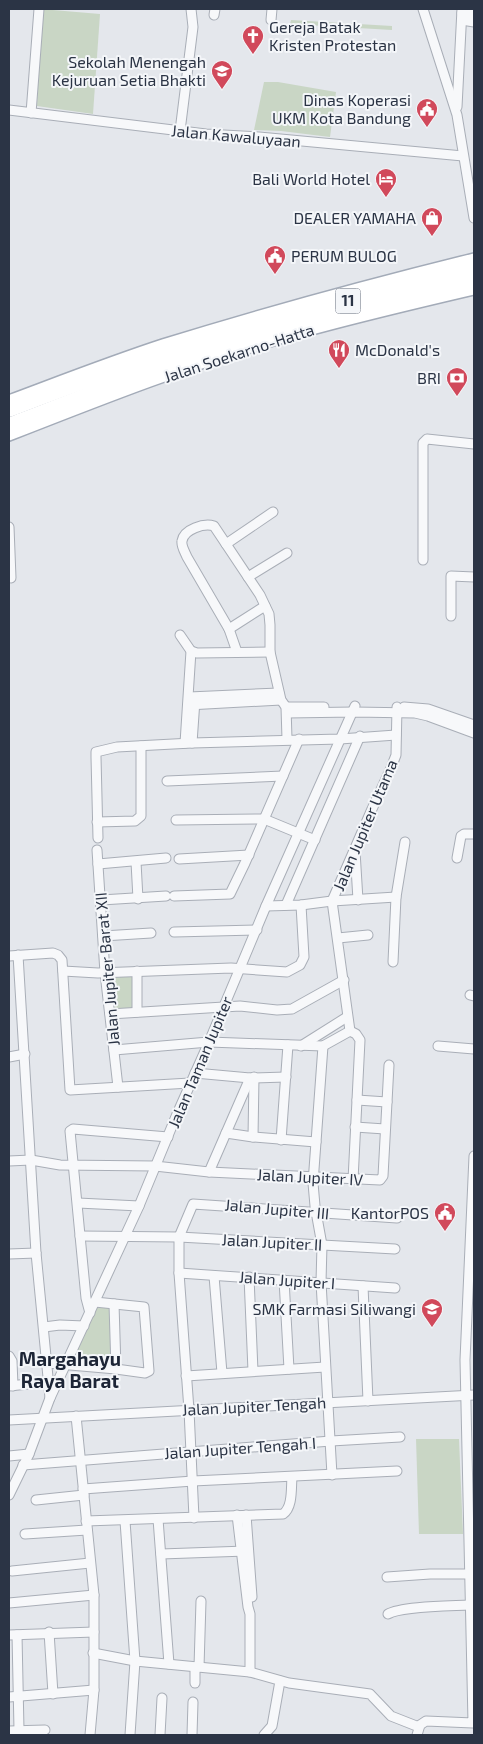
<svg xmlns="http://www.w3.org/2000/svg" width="483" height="1744" font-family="'Exo 2',sans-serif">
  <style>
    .green { fill: #c9d6c5 }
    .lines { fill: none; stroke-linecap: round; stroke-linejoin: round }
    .minor-casing { stroke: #a9aeb7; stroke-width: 11 }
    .major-casing { stroke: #a3abb8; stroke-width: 14 }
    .highway-casing { stroke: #8b94a3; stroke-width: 16 }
    .minor { stroke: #f7f8fa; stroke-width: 9 }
    .major { stroke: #fff; stroke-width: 11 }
    .highway { stroke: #fff; stroke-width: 14 }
    .labels { text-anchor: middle; stroke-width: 4; stroke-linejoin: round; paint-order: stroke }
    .shield { fill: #f4f6f9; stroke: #676e7b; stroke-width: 1 }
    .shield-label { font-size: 15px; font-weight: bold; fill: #2b3445 }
    .poi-label { font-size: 16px; fill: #2b3445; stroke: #f4f6f9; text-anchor: end }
    .street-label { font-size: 16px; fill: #2b3445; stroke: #f4f6f9 }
    .quarter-label { font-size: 19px; font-weight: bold; fill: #1d2536; stroke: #f4f6f9 }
  </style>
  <rect width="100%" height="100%" fill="#e4e7ec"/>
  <!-- green -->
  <g class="green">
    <path d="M41,9L100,14L93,114L37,106Z"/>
    <path d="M291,20L392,26V30L290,24Z"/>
    <path d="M264,82H278L336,92L330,137L281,131L254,130Z"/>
    <path d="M133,975L135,1010L112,1012L108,977Z"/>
    <path d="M97,1305L110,1307L112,1363L82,1362L77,1351Z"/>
    <path d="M416,1439H459L463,1534H419Z"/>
  </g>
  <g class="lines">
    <!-- minor casing -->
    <g class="minor-casing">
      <g id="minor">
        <path d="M423,9L457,115L474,218"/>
        <path d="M462,13L474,14"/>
        <path d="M214,15L215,9"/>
        <path d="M271,20L272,9"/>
        <path d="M462,20L474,22"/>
        <path d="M457,107L462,9"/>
        <path d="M9,110L206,134L259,137L463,156"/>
        <path d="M31,113L39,9"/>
        <path d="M180,131L193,27L191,9"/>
        <path d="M9,527L11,578"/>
        <path d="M226,544L273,512"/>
        <path d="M423,560V443L427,439L474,444"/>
        <path d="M248,577L287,553"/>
        <path d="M451,616V576L474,577"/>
        <path d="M229,629L265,606"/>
        <path d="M180,635L191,651L185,743"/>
        <path d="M191,651L197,653L270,652"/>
        <path d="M237,652L229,629L187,557C185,552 181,546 182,541C184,529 204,523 214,526L260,595L269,614L270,625V652L281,700L286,707L287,739"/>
        <path d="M189,697L279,693"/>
        <path d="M188,705L281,700"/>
        <path d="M286,707H324"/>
        <path d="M404,707L428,709L474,725"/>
        <path d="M287,713L354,712L415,713L428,716L474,733"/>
        <path d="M192,743L195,700"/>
        <path d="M167,781L283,776"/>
        <path d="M176,820L264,819L315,840"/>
        <path d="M97,822L135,821L141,816V746"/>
        <path d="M98,838L96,757V752L117,747L192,743L340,739L396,735"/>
        <path d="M97,850L105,973L118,1087"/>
        <path d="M355,851L358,900"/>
        <path d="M457,858L461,836L464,834H474"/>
        <path d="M179,859L249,855"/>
        <path d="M136,862L138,899"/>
        <path d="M98,864L166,858"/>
        <path d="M174,896L230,894L245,863L299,739"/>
        <path d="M101,900L166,896"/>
        <path d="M286,905L360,736"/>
        <path d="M266,906L301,905L332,901L396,897"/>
        <path d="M174,932L257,930"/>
        <path d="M103,936L151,933"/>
        <path d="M338,938L368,935"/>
        <path d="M18,955L36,1253L50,1398"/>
        <path d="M9,956L53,953L58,955L62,960L70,1090L190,1083"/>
        <path d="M393,962L396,897L405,842"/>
        <path d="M63,971L98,973L231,968L287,972L300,965L304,957L301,905"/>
        <path d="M137,971V1012"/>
        <path d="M470,995L474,996"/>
        <path d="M110,1014L240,1006L277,1010L292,1009L344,980"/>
        <path d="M350,1031L332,901L372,809L391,768L396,755L397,707"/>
        <path d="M350,1031L356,1034L360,1040L353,1180"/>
        <path d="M301,1046L347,1017"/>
        <path d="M323,1046L313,1183L315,1206L322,1245L321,1282L332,1475"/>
        <path d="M438,1046L474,1049"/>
        <path d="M114,1050L209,1042L323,1046L350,1031"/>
        <path d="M9,1057L25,1054"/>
        <path d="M195,1073L250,1078L286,1077"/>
        <path d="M357,1100L387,1102"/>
        <path d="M355,1127L385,1129"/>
        <path d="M226,1133L253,1137L316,1142"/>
        <path d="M253,1137L254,1077"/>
        <path d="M281,1140L288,1045"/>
        <path d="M9,1161L31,1160L60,1165L155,1166L209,1172L380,1180L383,1176L389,1065"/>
        <path d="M209,1172L250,1078"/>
        <path d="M78,1203L139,1206"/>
        <path d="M80,1236L179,1237L395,1249"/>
        <path d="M9,1254L36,1253"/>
        <path d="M179,1273L395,1288"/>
        <path d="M214,1276L222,1373"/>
        <path d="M249,1277L253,1371"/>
        <path d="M284,1280L289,1369"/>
        <path d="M363,1286L368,1401"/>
        <path d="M95,1302L144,1307L149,1371L145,1373L116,1369"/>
        <path d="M90,1313L86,1298L70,1131L73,1129L168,1137"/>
        <path d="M44,1327L60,1325L84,1326"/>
        <path d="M9,1356L12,1361L13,1386"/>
        <path d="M47,1363L116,1369L114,1304"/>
        <path d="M186,1376L325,1367"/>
        <path d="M9,1386L48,1382"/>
        <path d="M76,1416L94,1595V1690L90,1735"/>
        <path d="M9,1420L474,1395"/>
        <path d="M9,1456L29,1454"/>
        <path d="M23,1465L331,1441L400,1437"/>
        <path d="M83,1489L193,1481L397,1471"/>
        <path d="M9,1495L29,1454L50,1398L139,1206L177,1114L209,1042L266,906L355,706"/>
        <path d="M36,1500L84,1495"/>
        <path d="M237,1515L248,1607L250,1614V1672"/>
        <path d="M246,1515L252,1597"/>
        <path d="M194,1518L189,1410L179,1273V1237L193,1204L397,1218"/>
        <path d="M158,1519L169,1664"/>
        <path d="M86,1521L283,1514C293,1507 291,1488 292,1477"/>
        <path d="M125,1521L135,1661L130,1735"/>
        <path d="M25,1534L87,1530"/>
        <path d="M161,1554L246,1551"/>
        <path d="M12,1571L90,1563"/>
        <path d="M387,1577L430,1574H469"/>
        <path d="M9,1603L94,1595"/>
        <path d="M388,1614C401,1606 452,1606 469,1605"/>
        <path d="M49,1632L53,1694"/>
        <path d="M9,1635L94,1632"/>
        <path d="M17,1635L19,1730"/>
        <path d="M93,1653L135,1661L250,1672L289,1683L370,1694L391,1716L419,1727"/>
        <path d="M199,1667L201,1601"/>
        <path d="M195,1683V1667"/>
        <path d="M9,1697L94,1690"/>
        <path d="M9,1731L45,1730"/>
        <path d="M160,1735L162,1698"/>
        <path d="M192,1735L193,1702"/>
        <path d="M264,1735L272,1726L280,1681"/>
        <path d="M417,1735L420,1725L426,1721L473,1723L465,1360L474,1156"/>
      </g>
    </g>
    <!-- major casing -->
    <g class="major-casing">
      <g id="major">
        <path d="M9,401C60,382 111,362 163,345C266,313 369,285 474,259"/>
        <path d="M9,435C103,398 197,361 294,334C354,317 414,303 474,289"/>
      </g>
    </g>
    <!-- highway casing -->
    <g class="highway-casing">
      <g id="highway">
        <path d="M9,410C84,381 161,353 239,330C316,307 395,288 474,269"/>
        <path d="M9,425C86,395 164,364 244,341C320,319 397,299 474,280"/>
      </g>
    </g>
    <!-- minor -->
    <use href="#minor" class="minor"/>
    <!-- major -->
    <use href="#major" class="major"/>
    <!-- highway -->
    <use href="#highway" class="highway"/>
  </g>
  <!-- icons -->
  <defs>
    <g id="church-pin" transform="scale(1.125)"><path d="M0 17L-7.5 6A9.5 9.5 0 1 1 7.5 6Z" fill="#d1495b" stroke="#f4f6f9"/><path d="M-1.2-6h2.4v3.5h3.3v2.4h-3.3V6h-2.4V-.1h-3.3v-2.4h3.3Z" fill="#fff"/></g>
    <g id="school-pin" transform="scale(1.125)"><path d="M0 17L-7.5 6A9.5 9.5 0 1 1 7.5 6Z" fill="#d1495b" stroke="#f4f6f9"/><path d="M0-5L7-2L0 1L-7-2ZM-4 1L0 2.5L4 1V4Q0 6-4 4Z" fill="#fff"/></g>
    <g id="civic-pin" transform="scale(1.125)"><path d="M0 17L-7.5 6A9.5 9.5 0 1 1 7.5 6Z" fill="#d1495b" stroke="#f4f6f9"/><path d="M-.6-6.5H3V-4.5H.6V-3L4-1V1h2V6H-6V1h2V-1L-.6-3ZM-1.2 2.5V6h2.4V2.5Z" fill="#fff"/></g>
    <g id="hotel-pin" transform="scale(1.125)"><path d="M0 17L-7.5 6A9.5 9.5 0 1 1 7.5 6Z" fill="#d1495b" stroke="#f4f6f9"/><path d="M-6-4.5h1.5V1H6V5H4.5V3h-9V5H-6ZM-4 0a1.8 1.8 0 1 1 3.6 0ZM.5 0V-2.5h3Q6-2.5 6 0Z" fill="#fff"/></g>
    <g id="shop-pin" transform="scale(1.125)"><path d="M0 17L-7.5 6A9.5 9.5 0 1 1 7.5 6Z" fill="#d1495b" stroke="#f4f6f9"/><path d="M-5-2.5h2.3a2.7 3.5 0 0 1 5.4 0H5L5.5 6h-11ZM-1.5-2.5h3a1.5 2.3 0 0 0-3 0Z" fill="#fff"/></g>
    <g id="restaurant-pin" transform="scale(1.125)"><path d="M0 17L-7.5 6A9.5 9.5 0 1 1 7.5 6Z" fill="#d1495b" stroke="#f4f6f9"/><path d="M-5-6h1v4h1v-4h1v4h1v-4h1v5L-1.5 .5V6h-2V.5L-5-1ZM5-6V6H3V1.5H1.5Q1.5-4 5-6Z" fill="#fff"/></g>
    <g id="bank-pin" transform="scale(1.125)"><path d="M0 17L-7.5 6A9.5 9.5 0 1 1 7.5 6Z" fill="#d1495b" stroke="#f4f6f9"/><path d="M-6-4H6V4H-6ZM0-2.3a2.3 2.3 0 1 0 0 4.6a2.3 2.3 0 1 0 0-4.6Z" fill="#fff"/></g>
  </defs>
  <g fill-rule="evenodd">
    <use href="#church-pin" x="253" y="36"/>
    <use href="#school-pin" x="222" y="71"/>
    <use href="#civic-pin" x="427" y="109"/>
    <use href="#hotel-pin" x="386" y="179"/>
    <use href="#shop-pin" x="432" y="218"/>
    <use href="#civic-pin" x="275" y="256"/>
    <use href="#restaurant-pin" x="339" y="350"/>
    <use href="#bank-pin" x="457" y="378"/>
    <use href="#civic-pin" x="445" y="1213"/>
    <use href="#school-pin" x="432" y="1309"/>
  </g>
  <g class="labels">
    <!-- shield labels -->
    <rect class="shield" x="335.5" y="288.5" width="25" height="25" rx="4"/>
    <g class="shield-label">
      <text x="348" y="306">11</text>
    </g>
    <!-- poi labels -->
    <g class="poi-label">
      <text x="269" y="33" text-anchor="start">Gereja Batak<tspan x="269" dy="18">Kristen Protestan</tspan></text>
      <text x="206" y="68">Sekolah Menengah<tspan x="206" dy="18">Kejuruan Setia Bhakti</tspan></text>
      <text x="411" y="106">Dinas Koperasi<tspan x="411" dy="18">UKM Kota Bandung</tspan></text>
      <text x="370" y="185">Bali World Hotel</text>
      <text x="416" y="224">DEALER YAMAHA</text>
      <text x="291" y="262" text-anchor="start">PERUM BULOG</text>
      <text x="355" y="356" text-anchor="start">McDonald's</text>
      <text x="441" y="384">BRI</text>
      <text x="429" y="1219">KantorPOS</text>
      <text x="416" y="1315">SMK Farmasi Siliwangi</text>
    </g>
    <!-- street labels -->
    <g class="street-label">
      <text transform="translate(236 136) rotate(5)" y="6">Jalan Kawaluyaan</text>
      <text transform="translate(239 353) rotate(-18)" y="6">Jalan Soekarno-Hatta</text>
      <text transform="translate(365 825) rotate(-67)" y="6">Jalan Jupiter Utama</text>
      <text transform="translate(107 969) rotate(-95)" y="6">Jalan Jupiter Barat XII</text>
      <text transform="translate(200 1062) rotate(-67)" y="6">Jalan Taman Jupiter</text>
      <text transform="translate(310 1177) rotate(3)" y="6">Jalan Jupiter IV</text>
      <text transform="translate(277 1209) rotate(5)" y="6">Jalan Jupiter III</text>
      <text transform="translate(272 1242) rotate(3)" y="6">Jalan Jupiter II</text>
      <text transform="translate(287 1280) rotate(4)" y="6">Jalan Jupiter I</text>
      <text transform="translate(254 1406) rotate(-3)" y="6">Jalan Jupiter Tengah</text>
      <text transform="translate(240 1448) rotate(-4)" y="6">Jalan Jupiter Tengah I</text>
    </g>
    <!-- quarter labels -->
    <g class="quarter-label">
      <text x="70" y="1366">Margahayu<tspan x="70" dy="22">Raya Barat</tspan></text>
    </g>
  </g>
  <!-- border -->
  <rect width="483" height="1744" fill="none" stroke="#2b3445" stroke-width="20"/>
</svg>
